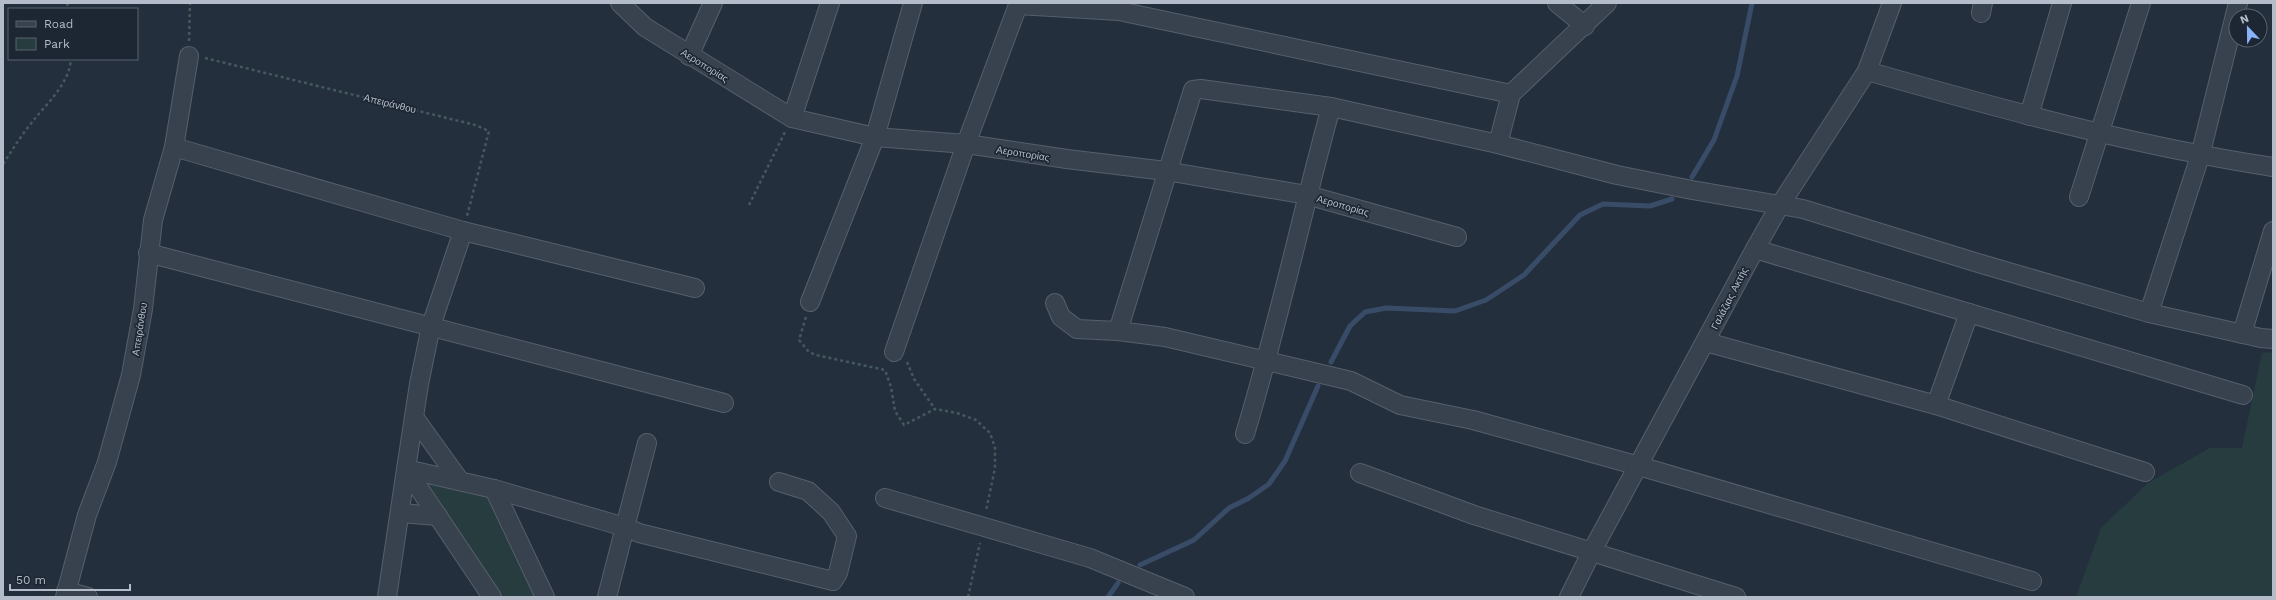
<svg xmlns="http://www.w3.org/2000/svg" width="2276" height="600" font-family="'Work Sans',sans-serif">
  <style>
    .green { fill: #263c3f }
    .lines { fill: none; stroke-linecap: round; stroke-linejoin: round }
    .stream { stroke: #394c67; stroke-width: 5 }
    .minor-casing { stroke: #565f6c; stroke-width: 20 }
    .path { stroke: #44595c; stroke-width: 2.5; stroke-dasharray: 3 3; stroke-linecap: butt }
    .minor { stroke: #38414e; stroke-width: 18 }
    .labels { text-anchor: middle; stroke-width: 3.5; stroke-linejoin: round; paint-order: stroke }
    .street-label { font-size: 10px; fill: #b4bcc9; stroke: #1d2633 }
  </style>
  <rect width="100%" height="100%" fill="#242f3e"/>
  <!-- green -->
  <g class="green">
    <path d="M2273,352V597H2076L2101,528L2148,483L2210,448H2242L2262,353Z"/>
    <path d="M420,478L488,495L537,597H501Z"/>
  </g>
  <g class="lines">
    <!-- stream -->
    <g class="stream">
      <path d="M1692,177L1714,140L1737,76L1752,3"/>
      <path d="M1331,362L1350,326L1365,312L1386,308L1455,311L1486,300L1524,275L1580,215L1603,204L1650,206L1672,199"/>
      <path d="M1140,565L1194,540L1229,508L1249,498L1269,484L1285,461L1318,386"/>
      <path d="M1108,597L1118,583"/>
    </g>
    <!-- minor casing -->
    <g class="minor-casing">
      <g id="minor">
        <path d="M620,3L645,27L792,118L875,137L966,144L1067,159L1166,171L1307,195L1457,237"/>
        <path d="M1557,3L1585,26"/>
        <path d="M1981,13L1983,3"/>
        <path d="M689,56L713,3"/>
        <path d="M1867,71C2001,109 2135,146 2273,167"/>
        <path d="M1511,94L1607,3"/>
        <path d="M1331,107L1201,89L1193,90L1118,331L1165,337L1351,381L1400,405L1473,420L1639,466L2032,581"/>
        <path d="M2029,116L2062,3"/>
        <path d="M792,118L830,3"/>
        <path d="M174,147L463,231L695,288"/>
        <path d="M2079,197L2141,3"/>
        <path d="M463,231L431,326L419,384L406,469L492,597"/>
        <path d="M1755,249L2243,395"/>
        <path d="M148,253L724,403"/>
        <path d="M810,302L875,137L913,3"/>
        <path d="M1055,303L1061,317L1077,329L1118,331"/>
        <path d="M2149,313L2200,156L2238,3"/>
        <path d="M2242,334L2273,231"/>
        <path d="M1706,342L1936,405L2145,472"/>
        <path d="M894,352L966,144L1018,5L1119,11L1511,94L1498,144"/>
        <path d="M1936,405L1969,313"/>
        <path d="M414,417L460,481"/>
        <path d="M1245,434C1278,326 1301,216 1331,107L1498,144L1617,175L1692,190L1803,209L1978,263L2149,313L2261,338L2273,339"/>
        <path d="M647,443L625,527L639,533L833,581L838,573L847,536L831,512L808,491L779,482"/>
        <path d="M1360,473L1474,515L1736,597"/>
        <path d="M494,489L545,597"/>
        <path d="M885,498L1090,558L1185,597"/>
        <path d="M400,513L438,516"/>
        <path d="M66,591L88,597"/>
        <path d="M65,597L87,515L107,462L131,375L143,309L153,220L174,147L189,56"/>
        <path d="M387,597L406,469L494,489L625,527L607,597"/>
        <path d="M1569,597L1592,551L1755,249L1780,205L1867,71L1892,3"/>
      </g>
    </g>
    <!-- path -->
    <g class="path">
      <path d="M67,3L69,9"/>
      <path d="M189,41L190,3"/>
      <path d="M205,58L475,125L489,131L467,216"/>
      <path d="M3,164C13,149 22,134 33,121C48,102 69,84 71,59"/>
      <path d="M749,205L785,132"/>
      <path d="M806,317L799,340L809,352L816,355L885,370L891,387L895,411L904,425L935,409L957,413L976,420L990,433L995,448V468L986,511"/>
      <path d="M907,362L914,379L935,409"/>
      <path d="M968,597L980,543"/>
    </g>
    <!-- minor -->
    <use href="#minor" class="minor"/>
  </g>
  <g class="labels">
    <!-- street labels -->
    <g class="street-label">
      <text transform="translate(705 65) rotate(32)" y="4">Αεροπορίας</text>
      <text transform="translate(390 103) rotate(14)" y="4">Απειράνθου</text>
      <text transform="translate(1023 153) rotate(9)" y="4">Αεροπορίας</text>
      <text transform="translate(1343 205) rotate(16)" y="4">Αεροπορίας</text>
      <text transform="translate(1729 298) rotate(-63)" y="4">Γαλάζιας Ακτής</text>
      <text transform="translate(139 329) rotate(-81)" y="4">Απειράνθου</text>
    </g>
  </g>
  <!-- border -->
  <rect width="2276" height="600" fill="none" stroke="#b4bcc9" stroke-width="8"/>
  <!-- legend -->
  <rect x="8" y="8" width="130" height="52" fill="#1d2633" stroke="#59626f"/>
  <rect x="16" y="21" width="20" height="6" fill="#38414e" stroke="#59626f"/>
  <text x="44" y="28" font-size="12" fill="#b4bcc9">Road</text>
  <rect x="16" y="38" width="20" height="12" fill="#263c3f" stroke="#59626f"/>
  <text x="44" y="48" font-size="12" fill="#b4bcc9">Park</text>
  <!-- north arrow -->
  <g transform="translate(2248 28) rotate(338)"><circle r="19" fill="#1d2633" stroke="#59626f"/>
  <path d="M0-3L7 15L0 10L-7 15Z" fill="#8ab4f8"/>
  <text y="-6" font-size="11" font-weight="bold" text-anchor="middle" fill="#b4bcc9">N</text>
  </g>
  <!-- scale -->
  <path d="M10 584v6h120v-6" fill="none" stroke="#b4bcc9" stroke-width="2"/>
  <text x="16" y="584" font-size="12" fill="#b4bcc9" stroke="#1d2633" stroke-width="3" paint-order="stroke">50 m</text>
</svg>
